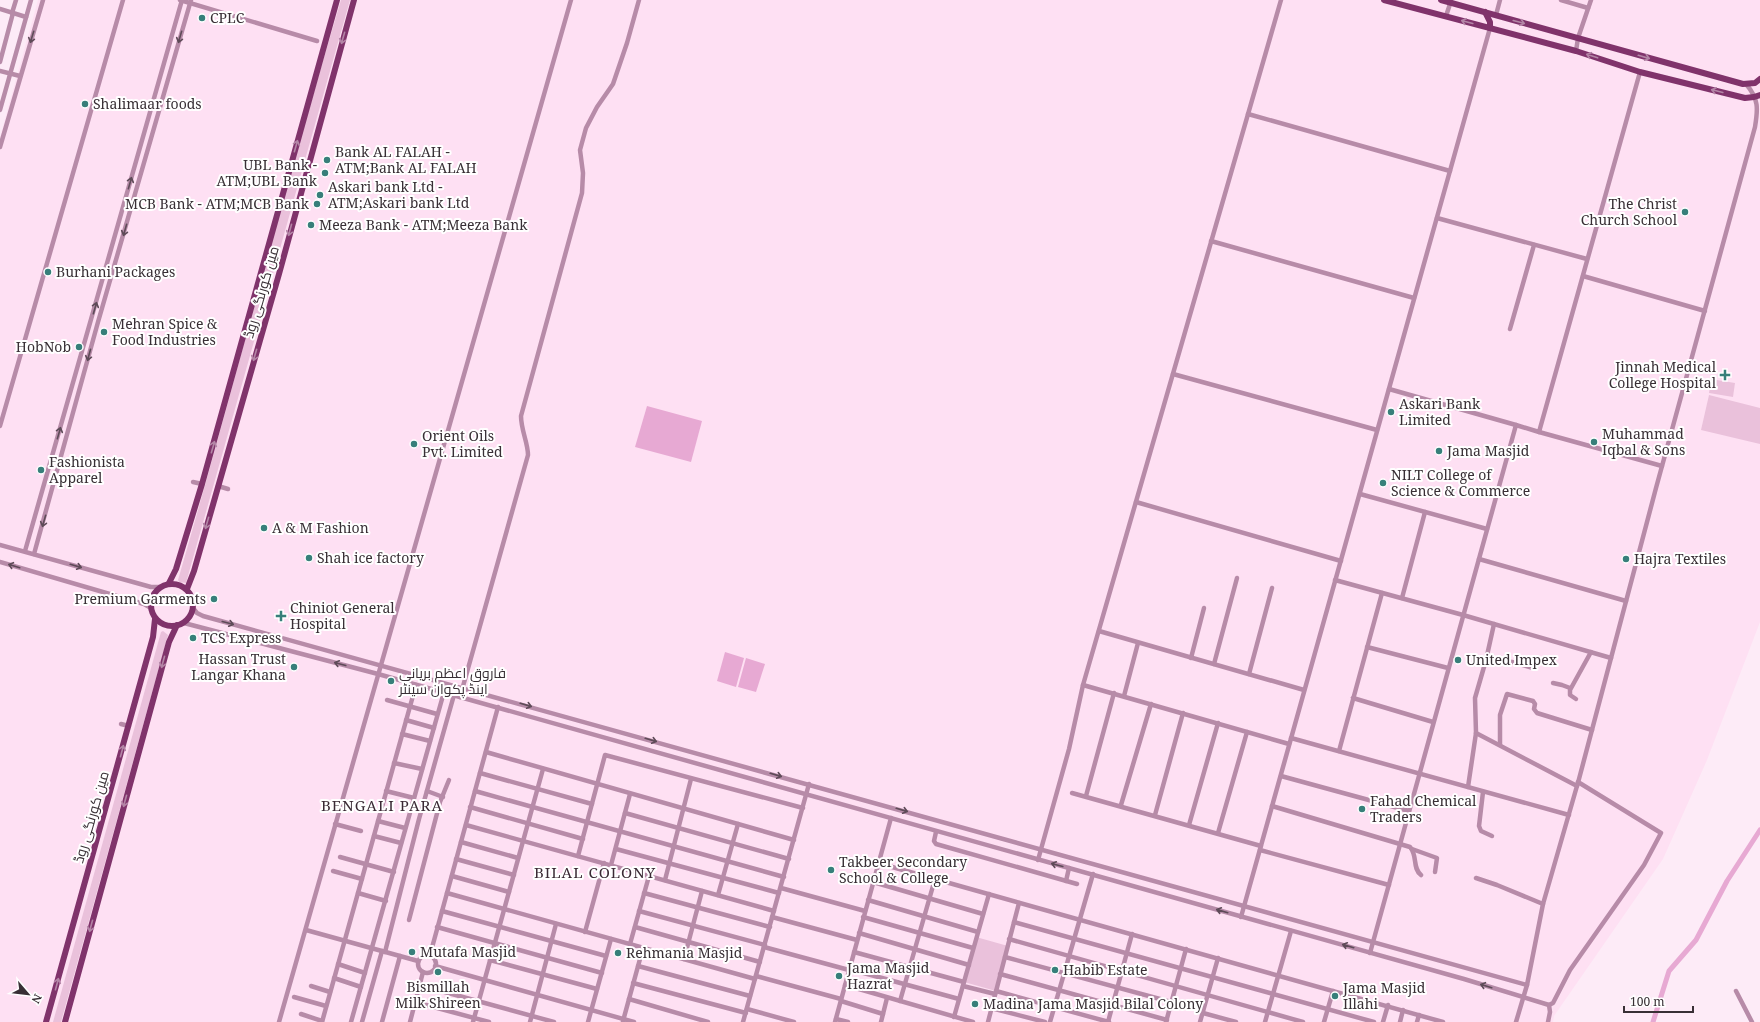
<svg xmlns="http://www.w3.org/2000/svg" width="1760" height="1022" font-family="'Noto Serif',Cairo,serif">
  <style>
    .built { fill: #fee0f3 }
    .green { fill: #eac1db }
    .water { fill: #e7a9d3 }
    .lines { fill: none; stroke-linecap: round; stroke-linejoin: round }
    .canal { stroke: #e7a9d3; stroke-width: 5 }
    .minor { stroke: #b78ba8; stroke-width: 4.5 }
    .major { stroke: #80336b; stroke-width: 6 }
    .oneway { stroke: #b385a6 }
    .oneway2 { stroke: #5e4b58 }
    .poi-dot { fill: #377f7a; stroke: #fff; stroke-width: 1.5 }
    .labels { text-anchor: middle; stroke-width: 4; stroke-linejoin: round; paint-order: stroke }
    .poi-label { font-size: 14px; fill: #382f35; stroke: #fff; text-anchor: start }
    .street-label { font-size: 14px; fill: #382f35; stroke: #fff }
    .neighbourhood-label { font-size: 15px; letter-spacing: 1px; fill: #3a2934; stroke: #fff }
  </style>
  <rect width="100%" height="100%" fill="#fdebf7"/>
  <!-- built -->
  <path class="built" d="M38,0H1760V622L1707,760L1663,859L1554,1016L1553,1022H0V137Z"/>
  <!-- green -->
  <g class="green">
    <path d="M341,0H350L186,583L179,582L178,580C234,387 283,193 341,0Z"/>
    <path d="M1711,379L1735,383L1733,397L1709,393Z"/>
    <path d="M1709,395L1760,408V444L1701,430Z"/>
    <path d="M163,631L168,635L61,1022H53L161,632Z"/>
    <path d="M976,937L1008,946L996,991L964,982Z"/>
  </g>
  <!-- water -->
  <g class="water">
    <path d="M647,406L702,421L691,462L635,447Z"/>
    <path d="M725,652L744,658L736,687L717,681Z"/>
    <path d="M746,658L765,664L756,692L738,687Z"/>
  </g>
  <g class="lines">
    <!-- canal -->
    <path class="canal" d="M1653,1022L1669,971L1696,940L1727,881L1760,830"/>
    <!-- minor -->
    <g class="minor">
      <path d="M180,0L317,41"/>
      <path d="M1561,0L1588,8"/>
      <path d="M0,9L26,17"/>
      <path d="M12,13L16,0"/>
      <path d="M1496,15L1500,0"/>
      <path d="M1446,16L1451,1"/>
      <path d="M1576,51L1578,38L1591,0"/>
      <path d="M0,62L13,13"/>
      <path d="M0,71L20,76"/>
      <path d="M0,110L31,0"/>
      <path d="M1248,114L1450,171"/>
      <path d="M0,147L43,0"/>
      <path d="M1437,218L1587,259"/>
      <path d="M1211,241L1414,298"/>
      <path d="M1583,276L1705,311"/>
      <path d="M1510,329L1534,245"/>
      <path d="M1173,374L1377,430"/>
      <path d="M1389,389L1516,425"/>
      <path d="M0,426L123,0"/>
      <path d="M1539,432L1662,466"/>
      <path d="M193,482L202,484"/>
      <path d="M218,486L228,489"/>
      <path d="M1360,494L1487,529"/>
      <path d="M1136,502L1341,561"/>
      <path d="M0,545L151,587H160"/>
      <path d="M25,551L182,0"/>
      <path d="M34,554L98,322L191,0"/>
      <path d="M1479,559L1626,601"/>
      <path d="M0,562L144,604L151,608"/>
      <path d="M1335,580L1463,615L1611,658"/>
      <path d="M1402,598L1425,512"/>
      <path d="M193,608L197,613L203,616L1527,985"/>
      <path d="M184,623L378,674L1464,979L1549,1005L1553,1003L1570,970L1644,865L1661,833L1578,782"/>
      <path d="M1099,631L1304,690"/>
      <path d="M1367,647L1448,668"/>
      <path d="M1191,658L1204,608"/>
      <path d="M1486,660L1512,662L1533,668"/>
      <path d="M1214,664L1237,578"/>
      <path d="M1249,674L1272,588"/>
      <path d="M1553,683L1562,685L1570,688"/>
      <path d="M1083,685L1289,744"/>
      <path d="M1124,696L1138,643"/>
      <path d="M460,697L528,455C528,443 521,430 521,416L582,193L583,173L580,150L586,128L597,107L613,84L627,43L639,0"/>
      <path d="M1353,698L1433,722"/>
      <path d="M1576,699L1570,695V690L1591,652"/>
      <path d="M387,700L437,714"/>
      <path d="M406,720L434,728"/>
      <path d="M121,724L129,726"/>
      <path d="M1476,733L1577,786"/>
      <path d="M402,734L430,741"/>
      <path d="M1291,738L1569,815"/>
      <path d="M1500,745V715L1507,694L1533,701L1535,704L1534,709L1537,713L1592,730"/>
      <path d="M1339,751L1382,593"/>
      <path d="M486,752L794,840"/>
      <path d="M394,763L422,769"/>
      <path d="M480,773L592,804"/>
      <path d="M1281,776L1409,811"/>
      <path d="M1468,787L1476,733L1475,698L1486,660L1494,624"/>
      <path d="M386,791L414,798"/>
      <path d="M427,791L443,797"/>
      <path d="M475,791L784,877"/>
      <path d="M1483,792L1479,826L1481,831L1492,836"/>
      <path d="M1072,793L1261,846"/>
      <path d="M1086,796L1114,693"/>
      <path d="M1121,805L1151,704"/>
      <path d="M1272,806L1410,847C1418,856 1412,868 1421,875"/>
      <path d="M470,807L583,839"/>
      <path d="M625,813L789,859"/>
      <path d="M1155,815L1183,713"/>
      <path d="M378,821L405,828"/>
      <path d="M335,824L361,831"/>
      <path d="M466,825L774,911"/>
      <path d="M1189,825L1218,723"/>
      <path d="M936,832L934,841L936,844L1077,884"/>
      <path d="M1218,833L1247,732"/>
      <path d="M374,836L401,843"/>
      <path d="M461,842L518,858"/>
      <path d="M616,849L779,893"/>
      <path d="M1412,849L1437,858L1435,872"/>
      <path d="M1260,850L1389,885"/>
      <path d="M578,856L605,755L803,808"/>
      <path d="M340,857L394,872"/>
      <path d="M456,859L514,875"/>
      <path d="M1038,860L1069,749L1083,685L1281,0"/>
      <path d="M878,863L1443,1022"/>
      <path d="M611,865L630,794"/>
      <path d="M333,871L362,879"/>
      <path d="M452,876L509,892"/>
      <path d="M1476,878L1497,885L1543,904"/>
      <path d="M665,880L691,779"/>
      <path d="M1066,881L1069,868"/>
      <path d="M873,882L983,914"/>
      <path d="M781,888L865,911"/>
      <path d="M358,893L386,901"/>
      <path d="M447,893L755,979"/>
      <path d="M644,893L770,927"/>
      <path d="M718,895L738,824"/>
      <path d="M868,900L978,932"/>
      <path d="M442,911L606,956"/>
      <path d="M639,911L765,945"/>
      <path d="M772,917L857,940"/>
      <path d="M863,917L973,948"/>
      <path d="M1241,917L1490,28"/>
      <path d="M409,920L440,802L449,780"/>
      <path d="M1014,922L1374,1022"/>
      <path d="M437,927L602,973"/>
      <path d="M635,927L760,962"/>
      <path d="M306,930L418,961"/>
      <path d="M585,932L604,863"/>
      <path d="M859,933L969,965"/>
      <path d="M1009,939L1303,1022"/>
      <path d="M630,944L649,876"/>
      <path d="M764,947L849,970"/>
      <path d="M385,952L419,819L454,695"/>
      <path d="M854,952L964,982"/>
      <path d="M1370,953L1516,425L1539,432L1640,72"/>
      <path d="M430,955L498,707"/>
      <circle cx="427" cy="964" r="9"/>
      <path d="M1005,957L1171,1002"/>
      <path d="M684,959L702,891"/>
      <path d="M490,960L597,989"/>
      <path d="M338,964L365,973"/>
      <path d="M435,966L634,1022"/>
      <path d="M638,966L750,996"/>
      <path d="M849,969L959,999"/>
      <path d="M1000,974L1167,1020"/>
      <path d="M756,976L841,999"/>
      <path d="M334,978L361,987"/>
      <path d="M633,983L746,1013"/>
      <path d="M419,985L554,1022"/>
      <path d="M845,985L973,1022"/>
      <path d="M311,986L330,992"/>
      <path d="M963,986L995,994"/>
      <path d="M996,991L1109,1022"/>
      <path d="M1736,991L1752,1022"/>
      <path d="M294,997L326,1006"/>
      <path d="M629,999L708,1022"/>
      <path d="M841,1001L883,1014"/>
      <path d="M900,1001L935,879"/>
      <path d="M415,1002L489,1022"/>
      <path d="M991,1008L1045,1022"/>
      <path d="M747,1009L794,1022"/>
      <path d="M1203,1013L1236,1022"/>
      <path d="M301,1014L322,1021"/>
      <path d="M954,1017L989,894"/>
      <path d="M836,1019L848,1022"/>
      <path d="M623,1021L643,948"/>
      <path d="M279,1022L571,0"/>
      <path d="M322,1022L416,685"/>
      <path d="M351,1022L444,692"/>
      <path d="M362,1022L382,951"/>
      <path d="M382,1022L400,956"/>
      <path d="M410,1022L423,972"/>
      <path d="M473,1022L543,769"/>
      <path d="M530,1022L556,924"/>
      <path d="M588,1022L611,939"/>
      <path d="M743,1022L809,784"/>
      <path d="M835,1022L891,818"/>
      <path d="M881,1022L887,998"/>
      <path d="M988,1022L1019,903"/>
      <path d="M1050,1022L1093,874"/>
      <path d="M1108,1022L1132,934"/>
      <path d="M1166,1022L1186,949"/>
      <path d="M1200,1022L1218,958"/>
      <path d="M1265,1022L1291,931"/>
      <path d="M1324,1022L1333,991"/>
      <path d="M1383,1022L1388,1005"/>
      <path d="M1400,1022L1403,1010"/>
      <path d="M1417,1022L1419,1015"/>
      <path d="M1516,1022L1527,985L1543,904L1579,779L1656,488L1755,127C1758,109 1759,99 1746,84"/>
      <path d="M1548,1022L1550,1012L1549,1005"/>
    </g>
    <!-- major -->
    <g class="major">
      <path d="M1384,0L1576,51L1640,72L1745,98L1754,97L1760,95"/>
      <path d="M1441,0L1743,84L1755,83L1760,79"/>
      <path d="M1485,12L1490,22V28"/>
      <path d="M169,583L176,569L202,484L337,0"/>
      <circle cx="172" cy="605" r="21"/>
      <path d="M187,589L194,571L279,274L354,0"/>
      <path d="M46,1022L153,637L155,619"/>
      <path d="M65,1022L169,642L177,625"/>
    </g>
  </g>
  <!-- one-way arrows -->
  <defs><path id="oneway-shaft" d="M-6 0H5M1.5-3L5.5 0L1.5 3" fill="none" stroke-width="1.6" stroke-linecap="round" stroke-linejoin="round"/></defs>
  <g class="oneway">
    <use href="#oneway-shaft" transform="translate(1467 22) rotate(-165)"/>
    <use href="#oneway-shaft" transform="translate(1519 22) rotate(15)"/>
    <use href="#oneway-shaft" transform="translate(343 38) rotate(106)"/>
    <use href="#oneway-shaft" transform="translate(1592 56) rotate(-162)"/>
    <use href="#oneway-shaft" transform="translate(1644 57) rotate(16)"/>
    <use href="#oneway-shaft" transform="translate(1717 91) rotate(-166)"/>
    <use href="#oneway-shaft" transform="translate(296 146) rotate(-74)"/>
    <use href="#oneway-shaft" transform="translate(290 230) rotate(105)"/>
    <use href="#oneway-shaft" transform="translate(255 355) rotate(106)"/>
    <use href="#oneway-shaft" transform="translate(213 447) rotate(-74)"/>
    <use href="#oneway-shaft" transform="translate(207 523) rotate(106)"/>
    <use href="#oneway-shaft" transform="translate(163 662) rotate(105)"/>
    <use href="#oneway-shaft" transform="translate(122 751) rotate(-75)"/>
    <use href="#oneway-shaft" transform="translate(125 801) rotate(105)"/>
    <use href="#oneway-shaft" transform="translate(91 926) rotate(105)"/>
    <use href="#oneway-shaft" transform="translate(57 984) rotate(-75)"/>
  </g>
  <g class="oneway2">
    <use href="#oneway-shaft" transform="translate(32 37) rotate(107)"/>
    <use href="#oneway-shaft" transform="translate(180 37) rotate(106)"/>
    <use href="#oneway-shaft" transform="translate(130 183) rotate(-74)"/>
    <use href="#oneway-shaft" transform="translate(125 230) rotate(106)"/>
    <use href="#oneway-shaft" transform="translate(95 308) rotate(-74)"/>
    <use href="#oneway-shaft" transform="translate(89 355) rotate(105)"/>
    <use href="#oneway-shaft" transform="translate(59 433) rotate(-74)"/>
    <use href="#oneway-shaft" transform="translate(44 521) rotate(106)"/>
    <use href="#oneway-shaft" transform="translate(14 566) rotate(-163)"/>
    <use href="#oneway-shaft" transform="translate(76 566) rotate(16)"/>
    <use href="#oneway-shaft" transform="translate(228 623) rotate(15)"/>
    <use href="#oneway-shaft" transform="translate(340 664) rotate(-165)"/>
    <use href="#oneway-shaft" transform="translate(526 705) rotate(16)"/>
    <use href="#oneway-shaft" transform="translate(651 740) rotate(16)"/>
    <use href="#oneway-shaft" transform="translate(776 775) rotate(16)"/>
    <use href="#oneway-shaft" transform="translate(902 810) rotate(16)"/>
    <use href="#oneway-shaft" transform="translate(1057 865) rotate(-165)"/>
    <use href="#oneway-shaft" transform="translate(1222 911) rotate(-164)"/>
    <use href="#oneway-shaft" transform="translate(1348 946) rotate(-164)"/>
    <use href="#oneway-shaft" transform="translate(1486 986) rotate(-163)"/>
  </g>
  <!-- markers -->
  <g class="poi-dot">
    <circle cx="202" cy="18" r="4"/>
    <circle cx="85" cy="104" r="4"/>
    <circle cx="327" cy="160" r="4"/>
    <circle cx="325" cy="173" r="4"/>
    <circle cx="320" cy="195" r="4"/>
    <circle cx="317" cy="204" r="4"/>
    <circle cx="1685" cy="212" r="4"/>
    <circle cx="311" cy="225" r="4"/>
    <circle cx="48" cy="272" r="4"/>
    <circle cx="104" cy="332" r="4"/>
    <circle cx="79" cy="347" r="4"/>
    <path d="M1723 369h4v4h4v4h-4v4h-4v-4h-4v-4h4z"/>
    <circle cx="1391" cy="412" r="4"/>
    <circle cx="1594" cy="442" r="4"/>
    <circle cx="414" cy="444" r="4"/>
    <circle cx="1439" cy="451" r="4"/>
    <circle cx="41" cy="470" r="4"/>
    <circle cx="1383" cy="483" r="4"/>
    <circle cx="264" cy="528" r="4"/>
    <circle cx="309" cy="558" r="4"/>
    <circle cx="1626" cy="559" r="4"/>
    <circle cx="214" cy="599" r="4"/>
    <path d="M279 610h4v4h4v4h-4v4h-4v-4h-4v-4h4z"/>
    <circle cx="193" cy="638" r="4"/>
    <circle cx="1458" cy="660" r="4"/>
    <circle cx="294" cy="667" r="4"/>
    <circle cx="391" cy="681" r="4"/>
    <circle cx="1362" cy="809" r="4"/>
    <circle cx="831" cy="870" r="4"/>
    <circle cx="412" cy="952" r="4"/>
    <circle cx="618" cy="953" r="4"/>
    <circle cx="1055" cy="970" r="4"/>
    <circle cx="438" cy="972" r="4"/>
    <circle cx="839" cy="976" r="4"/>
    <circle cx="1335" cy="996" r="4"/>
    <circle cx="975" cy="1004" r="4"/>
  </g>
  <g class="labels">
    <!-- poi labels -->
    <g class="poi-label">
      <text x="210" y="23">CPLC</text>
      <text x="93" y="109">Shalimaar foods</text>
      <text x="335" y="157">Bank AL FALAH -<tspan x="335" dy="16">ATM;Bank AL FALAH</tspan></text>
      <text x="317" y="170" text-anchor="end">UBL Bank -<tspan x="317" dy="16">ATM;UBL Bank</tspan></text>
      <text x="328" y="192">Askari bank Ltd -<tspan x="328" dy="16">ATM;Askari bank Ltd</tspan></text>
      <text x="309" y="209" text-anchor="end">MCB Bank - ATM;MCB Bank</text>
      <text x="1677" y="209" text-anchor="end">The Christ<tspan x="1677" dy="16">Church School</tspan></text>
      <text x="319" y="230">Meeza Bank - ATM;Meeza Bank</text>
      <text x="56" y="277">Burhani Packages</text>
      <text x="112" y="329">Mehran Spice &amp;<tspan x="112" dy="16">Food Industries</tspan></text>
      <text x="71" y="352" text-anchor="end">HobNob</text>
      <text x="1716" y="372" text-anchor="end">Jinnah Medical<tspan x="1716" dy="16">College Hospital</tspan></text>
      <text x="1399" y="409">Askari Bank<tspan x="1399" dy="16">Limited</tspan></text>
      <text x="1602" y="439">Muhammad<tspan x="1602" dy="16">Iqbal &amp; Sons</tspan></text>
      <text x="422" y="441">Orient Oils<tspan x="422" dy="16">Pvt. Limited</tspan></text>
      <text x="1447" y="456">Jama Masjid</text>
      <text x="49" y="467">Fashionista<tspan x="49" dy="16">Apparel</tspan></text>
      <text x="1391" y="480">NILT College of<tspan x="1391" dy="16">Science &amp; Commerce</tspan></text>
      <text x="272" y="533">A &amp; M Fashion</text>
      <text x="317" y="563">Shah ice factory</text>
      <text x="1634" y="564">Hajra Textiles</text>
      <text x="206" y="604" text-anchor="end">Premium Garments</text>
      <text x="290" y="613">Chiniot General<tspan x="290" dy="16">Hospital</tspan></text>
      <text x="201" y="643">TCS Express</text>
      <text x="286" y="664" text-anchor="end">Hassan Trust<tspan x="286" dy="16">Langar Khana</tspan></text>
      <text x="1466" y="665">United Impex</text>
      <text x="399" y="678">فاروق اعظم بریانی<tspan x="399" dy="16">اینڈ پکوان سینٹر</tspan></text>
      <text x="1370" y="806">Fahad Chemical<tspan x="1370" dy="16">Traders</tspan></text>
      <text x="839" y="867">Takbeer Secondary<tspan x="839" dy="16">School &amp; College</tspan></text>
      <text x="420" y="957">Mutafa Masjid</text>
      <text x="626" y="958">Rehmania Masjid</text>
      <text x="847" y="973">Jama Masjid<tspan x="847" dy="16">Hazrat</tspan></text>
      <text x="1063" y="975">Habib Estate</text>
      <text x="438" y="992" text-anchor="middle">Bismillah<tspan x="438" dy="16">Milk Shireen</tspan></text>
      <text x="1343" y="993">Jama Masjid<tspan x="1343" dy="16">Illahi</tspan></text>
      <text x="983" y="1009">Madina Jama Masjid Bilal Colony</text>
    </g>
    <!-- street labels -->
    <g class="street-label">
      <text transform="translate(261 292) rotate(-74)" y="5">مین کورنگی روڈ</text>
      <text transform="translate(91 817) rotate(-74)" y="5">مین کورنگی روڈ</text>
    </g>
    <!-- neighbourhood labels -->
    <g class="neighbourhood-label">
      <text x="382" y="811">BENGALI PARA</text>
      <text x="595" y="878">BILAL COLONY</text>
    </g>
  </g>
  <!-- north arrow -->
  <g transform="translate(28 994) rotate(118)" stroke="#ffffff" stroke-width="3" paint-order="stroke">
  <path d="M0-3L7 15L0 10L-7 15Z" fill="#382f35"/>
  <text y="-6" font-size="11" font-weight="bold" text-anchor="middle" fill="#382f35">N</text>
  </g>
  <!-- scale -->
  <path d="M1624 1006v6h69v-6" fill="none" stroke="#382f35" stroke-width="2"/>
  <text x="1630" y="1006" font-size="12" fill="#382f35" stroke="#ffffff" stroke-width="3" paint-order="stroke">100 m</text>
</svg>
